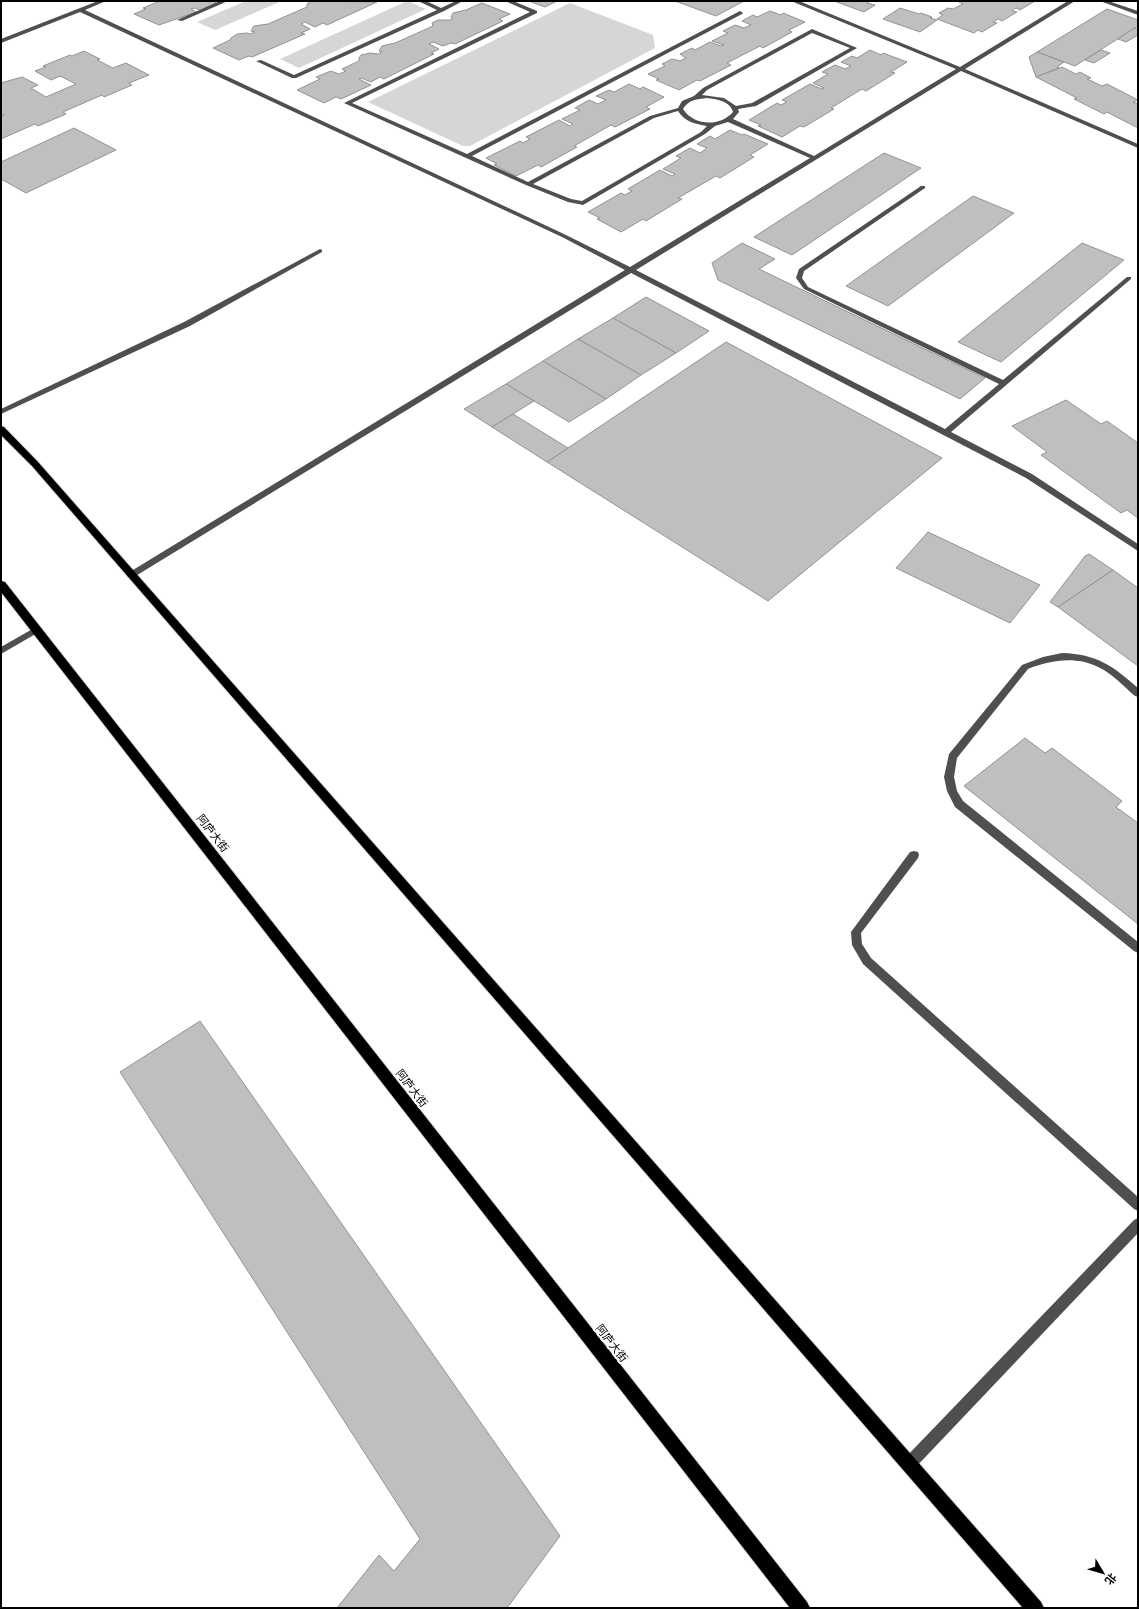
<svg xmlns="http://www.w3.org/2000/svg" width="1139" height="1609" font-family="'Noto Sans','Noto Sans SC',sans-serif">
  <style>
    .green { fill: #d6d6d6 }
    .building { fill: #bfbfbf; stroke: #939393 }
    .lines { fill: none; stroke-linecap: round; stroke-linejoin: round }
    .highway-casing { stroke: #dbdbdb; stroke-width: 2 }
    .minor { fill: #4f4f4f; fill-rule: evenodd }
    .highway { fill: #000; fill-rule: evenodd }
    .labels { text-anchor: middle; stroke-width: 4; stroke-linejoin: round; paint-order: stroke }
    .street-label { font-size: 11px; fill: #000; stroke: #fff }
  </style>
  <rect width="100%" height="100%" fill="#fff"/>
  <!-- green -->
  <g class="green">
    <path d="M246,1H282L215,30L197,22Z"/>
    <path d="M407,1L426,9L299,68L280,59Z"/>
    <path d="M570,3L653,35L655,48L470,146H463L368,102Z"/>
  </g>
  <!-- building -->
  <g class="building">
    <path d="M160,1H218L215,2L216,3L200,10L195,8L191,9L196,12L159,25L134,14L146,9L143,8Z"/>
    <path d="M312,1L377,2L327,25L323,23L315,27L305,22L301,24L310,29L301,33L305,34L252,57L249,56L239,60L213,48L230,40L231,38L237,34L247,33L250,34L255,32L251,31L254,26L268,24L307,7V4Z"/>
    <path d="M529,1H557L545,7Z"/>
    <path d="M675,1H744L716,16Z"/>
    <path d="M834,1H870L867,3L875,5L864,12Z"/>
    <path d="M961,1H1035L1020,10L1016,8L1012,11L1017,12L1002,21L998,19L993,22L997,23L982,32L978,30L974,33L937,19L943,15L939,13L948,8L953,9L963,4L959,2Z"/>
    <path d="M482,3L510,14L499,19L503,21L455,44L451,43L443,46L433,42L429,44L439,49L431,53L434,54L384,79L380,77L371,82L361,78L359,79L371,85L341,99L336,97L324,103L297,90L320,79L316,77L331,71L339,74L346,71L342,69L359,61V58L361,55L370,53L378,54L382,52L379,51L382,46L395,43L433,26L432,23L438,20H450L453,18L451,17L453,13L466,10Z"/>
    <path d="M900,8L919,14L921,13L932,17L930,18L937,20L920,32L883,19Z"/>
    <path d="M1107,9L1138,20V26L1075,66L1037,52Z"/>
    <path d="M770,11L781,15L783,13L805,22L789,30L792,32L763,48L760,46L727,63L731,65L700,81L697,80L679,90L656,80L659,79L648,74L665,66L662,64L672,59L680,61L686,58L680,54L692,48L695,50L710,42L721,46L724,45L712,41L728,33L723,31L735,25L744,28L751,25L742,21L753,15L757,17Z"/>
    <path d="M1134,28L1138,30V35L1126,42L1118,39Z"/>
    <path d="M870,50L881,55L883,53L907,62L891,72L895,73L866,91L862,89L831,108L834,109L804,127L800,126L782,137L758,126L761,125L749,120L777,103L781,105L787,102L782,100L810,84L822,89L824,88L813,83L828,74L822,72L835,65L845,69L851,66L841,62L852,56L857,58Z"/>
    <path d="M1101,50L1110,53L1094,63L1085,60Z"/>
    <path d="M84,51L100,59L97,60L113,68L126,63L149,75L129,83L132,85L104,97L102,95L63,112L66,114L38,126L35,124L1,139V116L4,115L1,113V83L22,77L38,85L31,88L46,97L76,84L60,76L51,80L35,71L46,67L43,66L70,55L72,56Z"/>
    <path d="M1037,52L1064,62L1057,67L1059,68L1036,77L1029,57Z"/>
    <path d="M1062,67L1076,74L1080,72L1091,78L1087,79L1102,86L1107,84L1138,100L1133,102L1138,104V128L1107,112L1104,114L1074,99L1077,98L1036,77Z"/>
    <path d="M629,84L640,89L643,87L664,97L646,107L650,109L615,127L611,125L574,146L577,147L541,167L538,165L516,176L494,165L497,164L486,158L520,141L523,143L530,139L526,137L559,120L570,126L573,124L562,119L580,110L575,108L589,100L598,104L606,100L596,96L609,90L614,92Z"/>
    <path d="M74,128L116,150L26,193L1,179V162Z"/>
    <path d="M730,130L742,135L744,134L768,144L750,155L754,157L720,178L716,176L678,198L682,199L646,221L643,219L621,232L597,219L600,218L588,212L621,193L625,195L632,191L628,189L660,170L672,176L675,174L663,169L681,158L676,156L690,148L700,153L707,148L697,144L710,136L715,139Z"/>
    <path d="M884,153L921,168L792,255L754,237Z"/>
    <path d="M973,196L1014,213L888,306L846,286Z"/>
    <path d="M742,243L775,259L759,269L985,378L960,399L718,280L712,263Z"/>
    <path d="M1082,243L1124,260L1001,362L958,342Z"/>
    <path d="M646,297L709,331L676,353L613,318Z"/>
    <path d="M613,318L676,353L641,375L578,339Z"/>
    <path d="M578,339L641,375L606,399L543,361Z"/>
    <path d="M726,342L942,458L768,601L547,462Z"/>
    <path d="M543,361L606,399L569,422L506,384Z"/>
    <path d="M506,384L534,401L492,427L464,409Z"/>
    <path d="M1066,400L1101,424L1107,421L1138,443V518L1127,510L1121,513L1041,455L1047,452L1012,426Z"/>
    <path d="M513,414L568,448L547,462L492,427Z"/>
    <path d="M928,532L1040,585L1010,623L896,568Z"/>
    <path d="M1089,554L1113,570L1058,607L1050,602L1085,556Z"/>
    <path d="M1113,570L1138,588V666L1058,607Z"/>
    <path d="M1025,738L1045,753L1052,748L1122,801L1116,807L1138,823V924L964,786Z"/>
    <path d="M200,1021L560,1536L507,1608H337L379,1555L394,1571L420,1539L120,1072Z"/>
  </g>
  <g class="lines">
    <!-- highway casing -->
    <g class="highway-casing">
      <g id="highway">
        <path d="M1,426L4,427L38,462L1041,1602L1044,1608H1023L32,466L1,435Z"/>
        <path d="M1,581L5,582L807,1602L810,1608H790L1,592Z"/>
      </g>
    </g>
    <!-- minor -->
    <g class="minor">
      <path d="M98,1H106L85,10L566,235L630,267L810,158L728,122L715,126L705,134L583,205L568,202L526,185L344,103L530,12L505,1H513L537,11V13L352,103L467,154L740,11L743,13L742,14L472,156L528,182L650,116L678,108L682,101L694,96L703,88L812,29L857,48L756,106L738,109L739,112L733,119L814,156L956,69L791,1H799L960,67L1068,1H1075L965,69L1138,144V148L961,71L636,270L945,429L999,384L804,289L796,278L799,269L921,186H925V188L804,271L802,278L808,287L1003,380L1127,277H1131V279L951,432L1032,474L1138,544V551L1026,478L631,273L134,577H128L127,575L128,573L625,270L562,237L80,12L1,43V39ZM812,33L850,48L752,103L736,106L724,98L702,95L707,90ZM707,98C716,99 730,101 733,112C720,127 694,126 683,109C688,100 697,99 707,98ZM678,111C685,122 695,124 707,126L701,132L582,201L571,199L533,184L654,118Z"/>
      <path d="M220,1H228L182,21L177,20Z"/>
      <path d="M418,1H426L441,8L456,1H463L444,11L296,78H292L256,61L261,60L294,75L437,10Z"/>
      <path d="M1100,1H1108L1138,11V15Z"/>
      <path d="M320,249L322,250V252L190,326L1,414V409L184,322Z"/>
      <path d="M36,627L40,630L39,632L1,654V647Z"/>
      <path d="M1062,653C1097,654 1113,666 1138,688V697L1135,696C1123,686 1112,673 1098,667C1076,656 1050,660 1028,669L957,758L954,777L957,791L963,801L1138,942V953L1134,951L955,807L947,791L944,777L949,754L1022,665L1043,657Z"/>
      <path d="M914,851L918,852L919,855L918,858L861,933L862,944L871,958L1138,1197V1211L1134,1209L863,964L852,945L851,932L910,852Z"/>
      <path d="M1138,1218V1233L914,1469L909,1471L904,1469L902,1464L904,1459L1134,1220Z"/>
    </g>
    <!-- highway -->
    <use href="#highway" class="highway"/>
  </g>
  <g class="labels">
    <!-- street labels -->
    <g class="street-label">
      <text transform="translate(213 833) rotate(52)" y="4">阿庐大街</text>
      <text transform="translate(412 1088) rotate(52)" y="4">阿庐大街</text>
      <text transform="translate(612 1343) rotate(52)" y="4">阿庐大街</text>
    </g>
  </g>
  <!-- border -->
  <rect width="1139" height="1609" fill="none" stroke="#000000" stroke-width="4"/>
  <!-- north arrow -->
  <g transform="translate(1103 1573) rotate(128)" stroke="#ffffff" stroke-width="3" paint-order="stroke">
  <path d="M0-3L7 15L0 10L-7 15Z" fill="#000000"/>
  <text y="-6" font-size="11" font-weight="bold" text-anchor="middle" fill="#000000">北</text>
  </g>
</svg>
